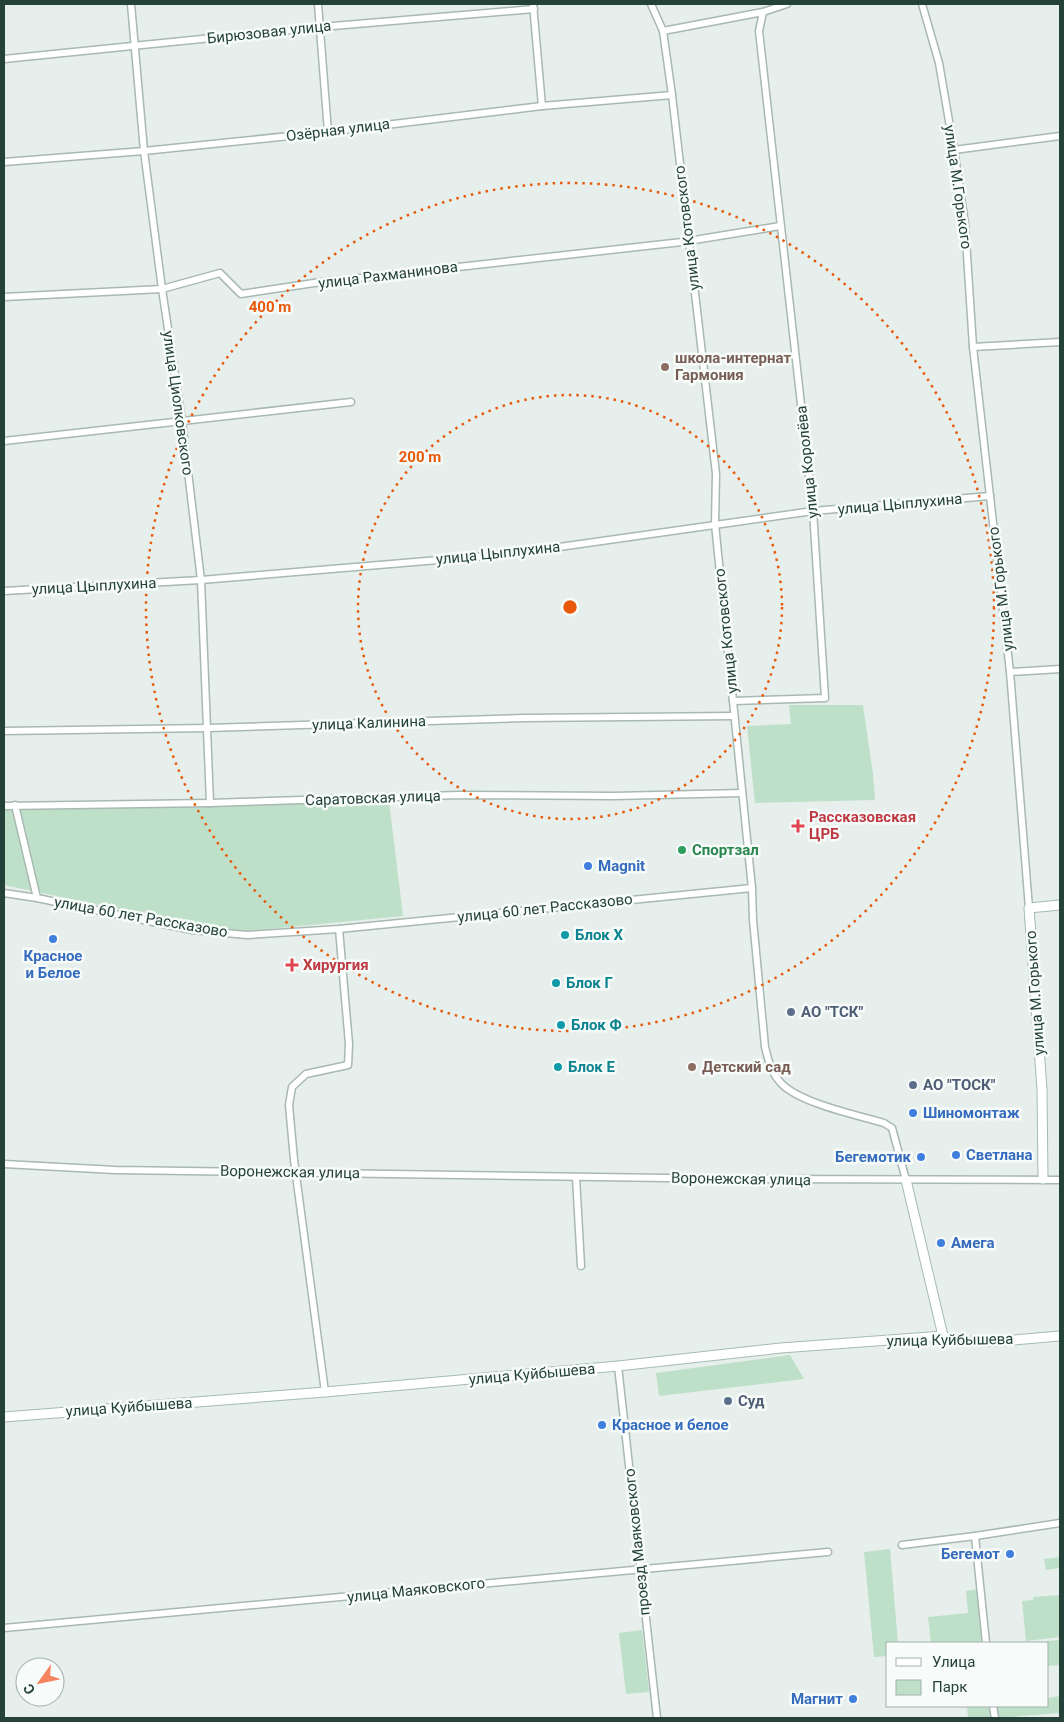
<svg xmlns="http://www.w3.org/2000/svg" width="1064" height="1722" font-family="Roboto,sans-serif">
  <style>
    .green { fill: #bfe0c8 }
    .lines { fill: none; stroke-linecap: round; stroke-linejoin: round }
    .street-casing { stroke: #a8b8b2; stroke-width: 9 }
    .secondary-casing { stroke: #a4bbb3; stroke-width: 11 }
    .street { stroke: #fff; stroke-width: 6 }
    .secondary { stroke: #fff; stroke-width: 9 }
    .ring { fill: none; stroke: #e8590c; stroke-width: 2.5; stroke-dasharray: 2.5 5 }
    .education-dot { fill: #8d6e63; stroke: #f7fbf9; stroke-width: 2 }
    .health-dot { fill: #e0444e; stroke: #f7fbf9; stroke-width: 2 }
    .leisure-dot { fill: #2e9e5b; stroke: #f7fbf9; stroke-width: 2 }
    .shop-dot { fill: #3f7fe0; stroke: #f7fbf9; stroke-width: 2 }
    .culture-dot { fill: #0f9aa8; stroke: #f7fbf9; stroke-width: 2 }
    .service-dot { fill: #5c6f8a; stroke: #f7fbf9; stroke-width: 2 }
    .labels { text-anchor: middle; stroke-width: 5; stroke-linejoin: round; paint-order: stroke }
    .street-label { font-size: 15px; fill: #24423a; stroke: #f7fbf9 }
    .education-label { font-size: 15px; font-weight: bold; fill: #785e54; stroke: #f7fbf9; text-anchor: start }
    .health-label { font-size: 15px; font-weight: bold; fill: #be3a42; stroke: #f7fbf9; text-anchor: start }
    .leisure-label { font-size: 15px; font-weight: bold; fill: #27864d; stroke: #f7fbf9; text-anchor: start }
    .shop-label { font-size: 15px; font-weight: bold; fill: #366cbe; stroke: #f7fbf9; text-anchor: start }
    .culture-label { font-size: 15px; font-weight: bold; fill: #0d838f; stroke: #f7fbf9; text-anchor: start }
    .service-label { font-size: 15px; font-weight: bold; fill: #4e5e75; stroke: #f7fbf9; text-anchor: start }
    .centre { fill: #e8590c; stroke: #f7fbf9; stroke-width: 2.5 }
    .ring-label { font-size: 15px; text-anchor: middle; font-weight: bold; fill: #e8590c; stroke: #f7fbf9; stroke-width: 5; stroke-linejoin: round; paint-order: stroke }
  </style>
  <rect width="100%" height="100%" fill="#e6efeb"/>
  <!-- green -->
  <g class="green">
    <path d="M789,705H863L873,774L875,800L755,803L747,726L791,724Z"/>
    <path d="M389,801L403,916L269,929L236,931L203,927L4,885V808Z"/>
    <path d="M790,1355L804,1379L659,1396L656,1373Z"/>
    <path d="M890,1549L898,1643H888V1656L874,1657L864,1552Z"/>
    <path d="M1060,1557V1568L1046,1570L1044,1559Z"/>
    <path d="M978,1589L984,1643H931L928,1617L968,1613L966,1591Z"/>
    <path d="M1060,1595V1637L1026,1641L1022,1601L1033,1600V1597Z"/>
    <path d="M642,1630L649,1692L626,1694L619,1633Z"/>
    <path d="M1060,1640V1665L1048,1666V1643L1046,1641Z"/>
    <path d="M1060,1696V1713L999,1718L997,1706H1048V1698Z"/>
    <path d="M967,1706H991L993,1718H968Z"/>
  </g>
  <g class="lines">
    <!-- street casing -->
    <g class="street-casing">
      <g id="street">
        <path d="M131,4L144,151L162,289L182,422L201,580L210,803"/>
        <path d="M318,4L328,132"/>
        <path d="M533,4L542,106"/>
        <path d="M651,4L663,31L672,95L716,474L715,524L752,888L753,920L765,1047C768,1059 771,1072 780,1082C798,1103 857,1115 884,1123L892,1128L906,1180"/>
        <path d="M922,4L939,63L954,150L965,224L973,347L1010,672L1029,908"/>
        <path d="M663,31L763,12"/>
        <path d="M4,59L321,27L534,9"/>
        <path d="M954,150L1060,136"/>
        <path d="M4,162L144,151L328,132L542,106L672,95"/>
        <path d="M4,297L162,289L220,273L241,294L314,283L682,242L780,226"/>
        <path d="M973,347L1060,342"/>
        <path d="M4,441L351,402"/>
        <path d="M4,591L201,580L510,554L813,511L990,496"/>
        <path d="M1010,672L1060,669"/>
        <path d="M733,701L825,698L813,511L759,31L763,12L787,4"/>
        <path d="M4,731L208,728L524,718L734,716"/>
        <path d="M15,805L37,898"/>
        <path d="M4,806L210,803L459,795L614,796L742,793"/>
        <path d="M4,893L37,898L192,930L247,935L339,929L752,888"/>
        <path d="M4,1164L115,1170L737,1179L1060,1180"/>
        <path d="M576,1177L581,1266"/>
        <path d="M618,1366L657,1718"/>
        <path d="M325,1392L294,1160L289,1105L292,1087L306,1074L348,1065L349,1044L339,929"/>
        <path d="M975,1536L1060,1523"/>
        <path d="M902,1545L975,1536L986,1643"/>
        <path d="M4,1628L828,1552"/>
        <path d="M993,1706L995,1718"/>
      </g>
    </g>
    <!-- secondary casing -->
    <g class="secondary-casing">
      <g id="secondary">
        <path d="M1043,1179L1042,1089L1029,908L1060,905"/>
        <path d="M906,1180L943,1336"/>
        <path d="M4,1417L325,1392L618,1366L781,1348L943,1336C967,1347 1032,1338 1060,1336"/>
      </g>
    </g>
    <!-- street -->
    <use href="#street" class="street"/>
    <!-- secondary -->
    <use href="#secondary" class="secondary"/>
  </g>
  <!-- distance rings -->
  <g class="ring">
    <circle cx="570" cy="607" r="212"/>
    <circle cx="570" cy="607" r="424"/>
  </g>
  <!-- markers -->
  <g class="education-dot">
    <circle cx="665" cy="367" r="5"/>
    <circle cx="692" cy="1067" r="5"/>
  </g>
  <g class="health-dot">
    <path d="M795.5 818.5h5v5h5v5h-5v5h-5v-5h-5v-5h5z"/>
    <path d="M289.5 957.5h5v5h5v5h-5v5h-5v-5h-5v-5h5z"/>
  </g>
  <circle class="leisure-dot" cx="682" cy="850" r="5"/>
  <g class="shop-dot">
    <circle cx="588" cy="866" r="5"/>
    <circle cx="53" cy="939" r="5"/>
    <circle cx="913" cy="1113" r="5"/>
    <circle cx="956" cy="1155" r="5"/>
    <circle cx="921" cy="1157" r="5"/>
    <circle cx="941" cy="1243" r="5"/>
    <circle cx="602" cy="1425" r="5"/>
    <circle cx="1010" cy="1554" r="5"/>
    <circle cx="853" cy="1699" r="5"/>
  </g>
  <g class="culture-dot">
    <circle cx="565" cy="935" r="5"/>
    <circle cx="556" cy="983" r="5"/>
    <circle cx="561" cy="1025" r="5"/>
    <circle cx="558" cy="1067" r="5"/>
  </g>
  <g class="service-dot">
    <circle cx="791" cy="1012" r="5"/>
    <circle cx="913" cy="1085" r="5"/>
    <circle cx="728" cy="1401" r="5"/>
  </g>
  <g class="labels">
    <!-- street labels -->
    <g class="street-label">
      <text transform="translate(269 32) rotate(-6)" y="5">Бирюзовая улица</text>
      <text transform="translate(338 130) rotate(-7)" y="5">Озёрная улица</text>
      <text transform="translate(958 187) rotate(82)" y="5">улица М.Горького</text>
      <text transform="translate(687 228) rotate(-97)" y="5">улица Котовского</text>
      <text transform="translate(388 275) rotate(-7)" y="5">улица Рахманинова</text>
      <text transform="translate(178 403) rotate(82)" y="5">улица Циолковского</text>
      <text transform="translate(807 462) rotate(-96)" y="5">улица Королёва</text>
      <text transform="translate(900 504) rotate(-5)" y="5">улица Цыплухина</text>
      <text transform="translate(498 553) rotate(-6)" y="5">улица Цыплухина</text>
      <text transform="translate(94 586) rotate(-3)" y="5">улица Цыплухина</text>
      <text transform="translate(1001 589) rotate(-97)" y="5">улица М.Горького</text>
      <text transform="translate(726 631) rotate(-96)" y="5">улица Котовского</text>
      <text transform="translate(369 723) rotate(-2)" y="5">улица Калинина</text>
      <text transform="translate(373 798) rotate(-2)" y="5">Саратовская улица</text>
      <text transform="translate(545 908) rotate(-6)" y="5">улица 60 лет Рассказово</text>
      <text transform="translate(141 917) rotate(10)" y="5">улица 60 лет Рассказово</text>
      <text transform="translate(1035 993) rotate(-94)" y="5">улица М.Горького</text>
      <text transform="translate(290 1172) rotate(1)" y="5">Воронежская улица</text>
      <text transform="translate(741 1179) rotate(1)" y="5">Воронежская улица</text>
      <text transform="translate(950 1340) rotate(-1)" y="5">улица Куйбышева</text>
      <text transform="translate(532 1374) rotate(-5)" y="5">улица Куйбышева</text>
      <text transform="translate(129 1407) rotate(-4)" y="5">улица Куйбышева</text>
      <text transform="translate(637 1542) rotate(-96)" y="5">проезд Маяковского</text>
      <text transform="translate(416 1590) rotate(-6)" y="5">улица Маяковского</text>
    </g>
    <!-- education labels -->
    <g class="education-label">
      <text x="675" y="363">школа-интернат<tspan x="675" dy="17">Гармония</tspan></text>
      <text x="702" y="1072">Детский сад</text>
    </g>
    <!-- health labels -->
    <g class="health-label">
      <text x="809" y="822">Рассказовская<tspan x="809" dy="17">ЦРБ</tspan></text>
      <text x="303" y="970">Хирургия</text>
    </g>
    <!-- leisure labels -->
    <g class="leisure-label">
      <text x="692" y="855">Спортзал</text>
    </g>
    <!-- shop labels -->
    <g class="shop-label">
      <text x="598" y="871">Magnit</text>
      <text x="53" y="961" text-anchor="middle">Красное<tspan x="53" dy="17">и Белое</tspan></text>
      <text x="923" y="1118">Шиномонтаж</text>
      <text x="966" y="1160">Светлана</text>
      <text x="911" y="1162" text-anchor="end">Бегемотик</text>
      <text x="951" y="1248">Амега</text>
      <text x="612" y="1430">Красное и белое</text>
      <text x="1000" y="1559" text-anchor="end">Бегемот</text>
      <text x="843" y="1704" text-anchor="end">Магнит</text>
    </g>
    <!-- culture labels -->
    <g class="culture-label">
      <text x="575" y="940">Блок Х</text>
      <text x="566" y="988">Блок Г</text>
      <text x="571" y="1030">Блок Ф</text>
      <text x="568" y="1072">Блок Е</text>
    </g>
    <!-- service labels -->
    <g class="service-label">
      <text x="801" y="1017">АО "ТСК"</text>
      <text x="923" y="1090">АО "ТОСК"</text>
      <text x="738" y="1406">Суд</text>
    </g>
  </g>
  <circle cx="570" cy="607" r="8" class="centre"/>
  <g class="ring-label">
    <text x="270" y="312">400 m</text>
    <text x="420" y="462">200 m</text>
  </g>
  <!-- border -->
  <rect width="1064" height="1722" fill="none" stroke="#24423a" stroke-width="10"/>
  <!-- legend -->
  <rect x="886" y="1642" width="162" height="65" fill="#f7fbf9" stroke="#a3b1ad"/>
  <rect x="896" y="1658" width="25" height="8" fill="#ffffff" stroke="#a3b1ad"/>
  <text x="932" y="1667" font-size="15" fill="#24423a">Улица</text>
  <rect x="896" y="1680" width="25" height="15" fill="#bfe0c8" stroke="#a3b1ad"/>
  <text x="932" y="1692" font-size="15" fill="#24423a">Парк</text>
  <!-- north arrow -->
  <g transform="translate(40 1682) rotate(237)"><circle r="24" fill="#f7fbf9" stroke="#a3b1ad"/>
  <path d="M0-4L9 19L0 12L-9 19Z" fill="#f4845f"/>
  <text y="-8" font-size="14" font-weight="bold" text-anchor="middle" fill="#24423a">С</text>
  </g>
</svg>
